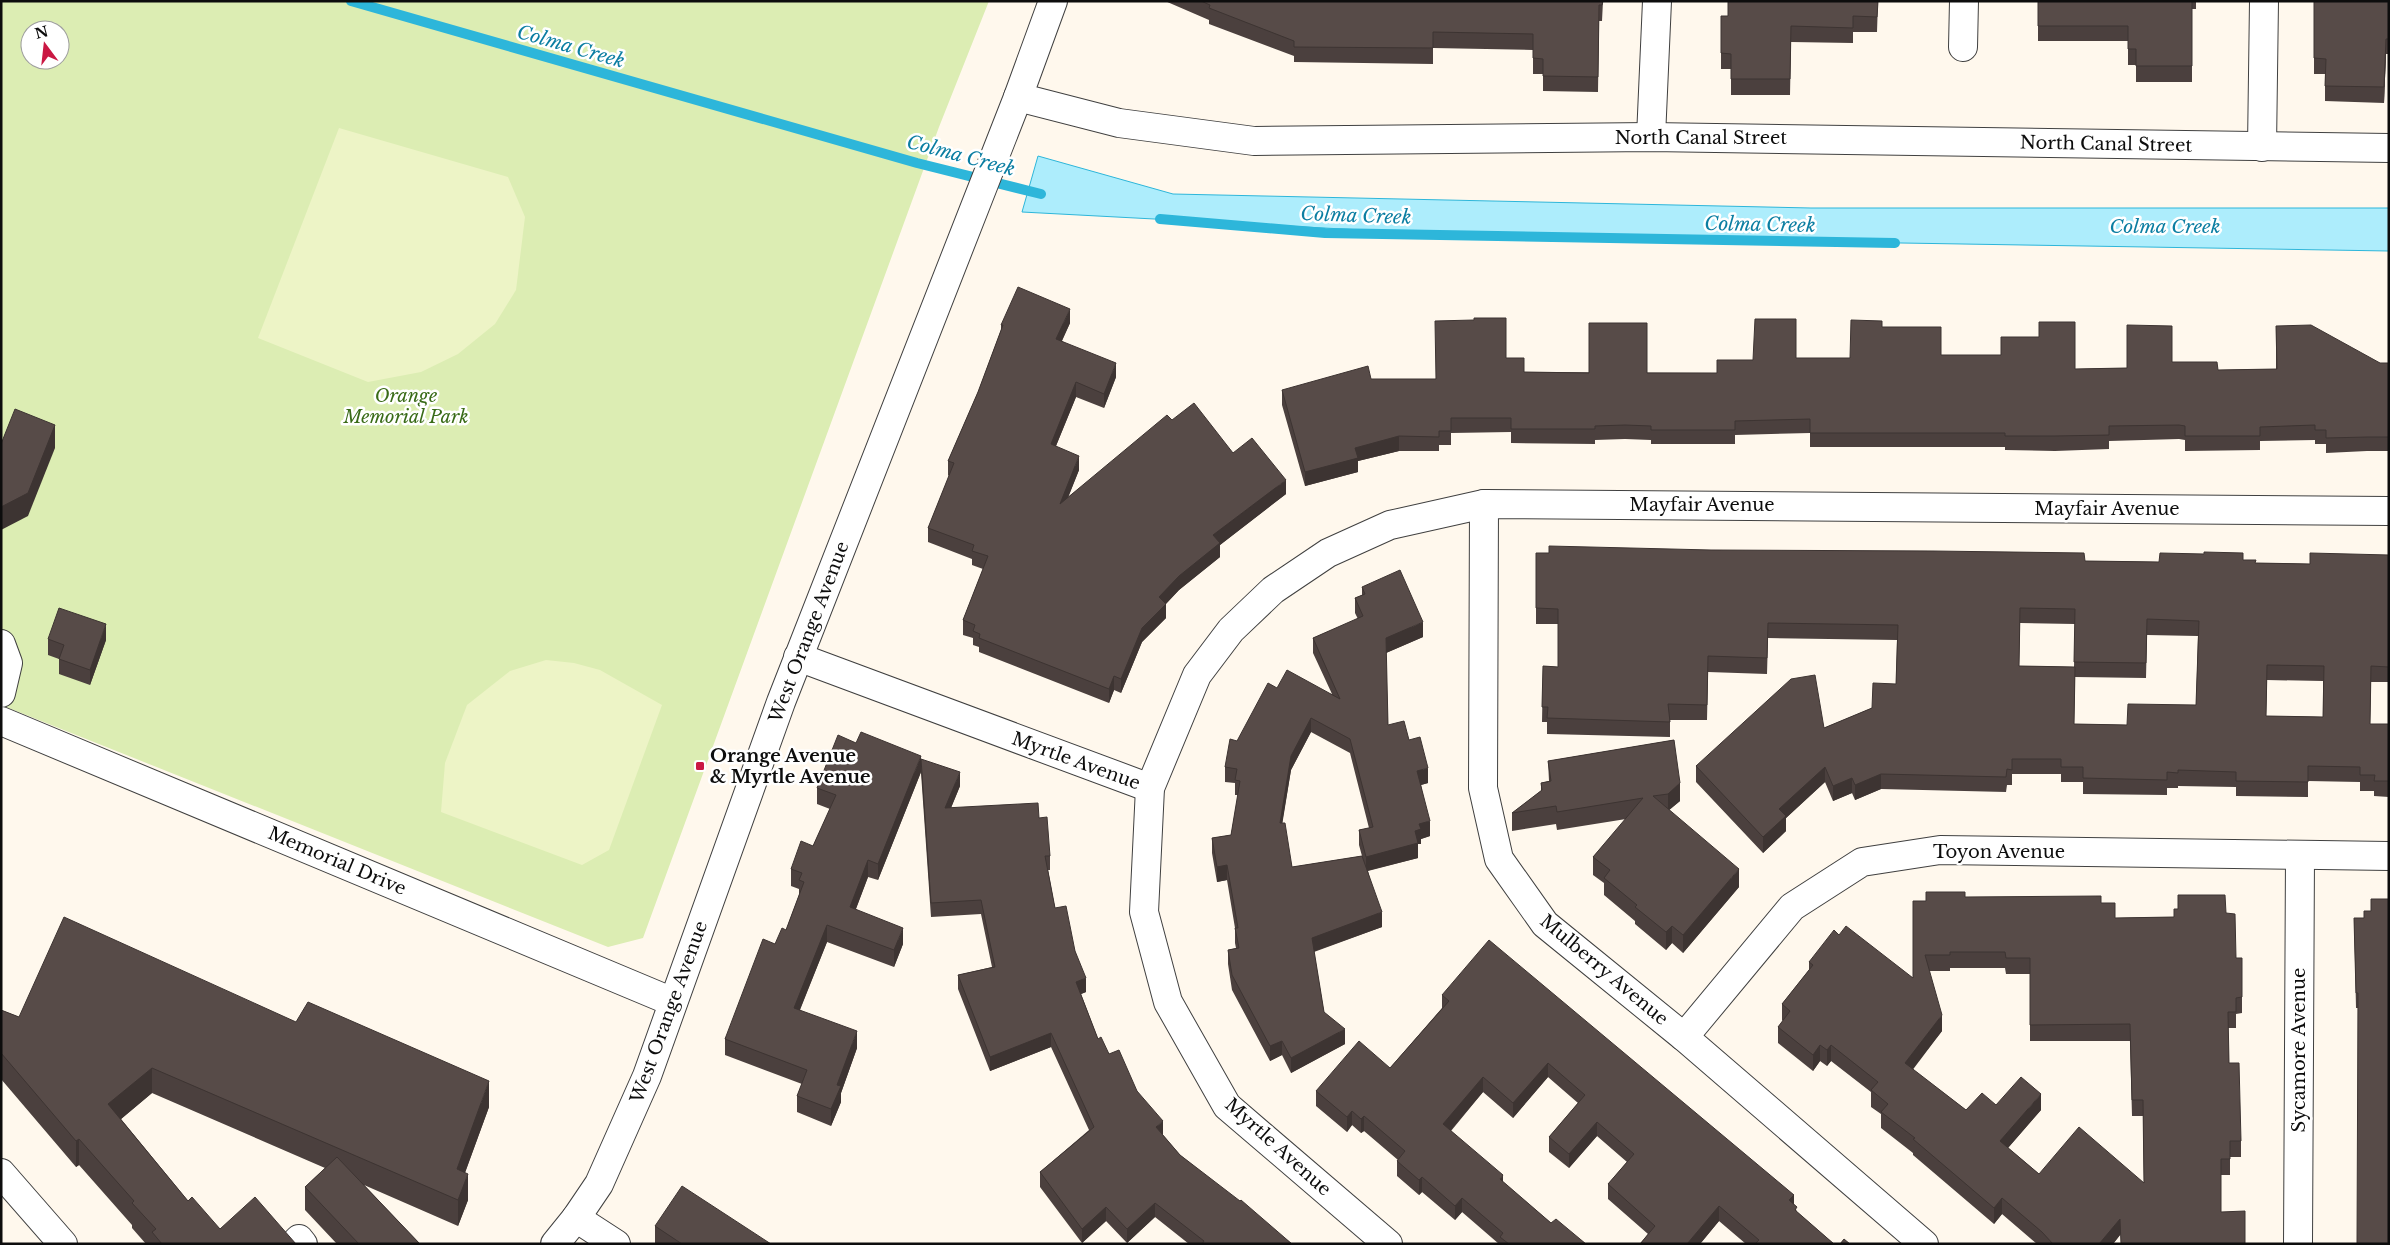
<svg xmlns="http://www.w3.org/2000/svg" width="2390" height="1245" font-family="'Libre Baskerville',serif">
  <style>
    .green { fill: #dcedb3; fill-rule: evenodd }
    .pitch { fill: #edf4c6 }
    .water { fill: #adedfc; stroke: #2db6da }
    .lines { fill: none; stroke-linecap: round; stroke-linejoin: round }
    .stream { stroke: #2db6da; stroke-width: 10 }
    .minor-casing { stroke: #404040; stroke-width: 30 }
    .minor { stroke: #fff; stroke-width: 28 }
    .wall { fill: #4b403e; fill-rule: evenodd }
    .shaded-wall { fill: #3d3432 }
    .building { fill: #574b48; stroke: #3d3432; fill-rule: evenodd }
    .poi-dot { fill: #ca1843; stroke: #fff; stroke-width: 2 }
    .labels { text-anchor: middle; stroke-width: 5; stroke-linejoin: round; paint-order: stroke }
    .street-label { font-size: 18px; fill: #0d0d0d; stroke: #fff }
    .park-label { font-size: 18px; font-style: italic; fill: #396b17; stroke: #fff }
    .poi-label { font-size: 18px; font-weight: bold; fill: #0d0d0d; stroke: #fff; text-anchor: start }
    .water-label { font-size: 19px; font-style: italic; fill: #0b7ea2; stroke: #fff }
  </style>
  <rect width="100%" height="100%" fill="#fff8ed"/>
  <!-- green -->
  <path class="green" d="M1,1H989L939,127L643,938L608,947L1,705ZM30,30H60V60H30Z"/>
  <!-- pitch -->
  <g class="pitch">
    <path d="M339,128L508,177L525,217L516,290L495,324L458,354L421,372L368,382L258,338Z"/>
    <path d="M546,660L574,663L600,670L662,705L609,850L582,865L441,812L445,763L467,705L510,671Z"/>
  </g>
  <!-- water -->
  <path class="water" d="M1038,156L1173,194L1811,208H2389V251L1475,236L1022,212Z"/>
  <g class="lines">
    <!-- stream -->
    <g class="stream">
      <path d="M351,1L917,163L1041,194"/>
      <path d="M1160,219L1325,233L1895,243"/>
    </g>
    <!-- minor casing -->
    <g class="minor-casing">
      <g id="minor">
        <path d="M1963,47L1964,1"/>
        <path d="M1018,97L1119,123L1254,141L1651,137L2389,148"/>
        <path d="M1651,137L1657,1"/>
        <path d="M2262,147L2264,1"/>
        <path d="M1484,504L1483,788L1499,859L1545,924L1684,1037L1924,1244"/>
        <path d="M1,644L8,663L1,693"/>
        <path d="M798,657L1150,788"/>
        <path d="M1,721L673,1002"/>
        <path d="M1684,1037L1792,907L1862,862L1940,850L2389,856"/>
        <path d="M1,1173L63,1244"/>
        <path d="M576,1218L616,1244"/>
        <path d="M294,1244L299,1239L303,1244"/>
        <path d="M555,1244L576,1218L599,1184L647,1076L781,702L1018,97L1053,1"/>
        <path d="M1388,1244L1227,1106L1168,1002L1144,912L1150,788L1197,675L1231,630L1273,590L1328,553L1390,525L1484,504L2389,511"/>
        <path d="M2298,1244L2300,856"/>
      </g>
    </g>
    <!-- minor -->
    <use href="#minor" class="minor"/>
  </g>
  <!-- wall -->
  <g class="wall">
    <path d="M1165,1H1603L1602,21H1599L1598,92L1543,91V74H1533V50L1433,48V64L1294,62V56L1209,24V20Z"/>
    <path d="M1878,1L1877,32H1853V43L1791,42L1790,95H1731V69H1721V16H1728Z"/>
    <path d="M2038,1H2196V9H2192V82H2136V65H2128V41H2038Z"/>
    <path d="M2314,1H2389V54H2386L2384,103L2325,101V74H2314Z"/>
    <path d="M1070,323L1062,341L1116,377L1104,408L1076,397L1056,446L1079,470L1068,497L1172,420L1233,453L1286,494L1220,545V557L1179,590L1166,604V618L1142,642L1121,693L1114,690L1109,703L979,652V647L973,645V638L963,635V620L983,569L972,565V559L928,542V528L949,476L948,475V461L978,392L1001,330V325Z"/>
    <path d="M2276,326L2380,363H2389V451H2367L2326,453V444H2315V440L2260,441V450L2185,451V440L2179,439L2109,441V449L2055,451L2005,450V447H1810V433L1735,435V444H1651V440L1625,439L1595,440V444L1511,443V432L1451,433V445H1439V451H1399L1358,461V472L1305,486L1282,405V390L1371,379H1435L1506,358L1524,372L1717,373L1753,360L1796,358H1850L1882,327L1941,355L2075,369L2127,368L2172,362L2218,370L2276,369Z"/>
    <path d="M1536,553L2159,562L2243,560L2255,563L2310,564L2389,555V682H2371L2370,724H2389V797L2374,796V791H2360V782L2308,781V797L2236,796V787L2178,786V788H2167V795L2083,794V782H2061V774H2012V785H2007L2006,792L1881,789L1855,800L1852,793L1833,801L1825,782L1786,818V831L1763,853L1696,782V766L1824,728L1872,708L1896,684L1897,640L1768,638L1767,674L1708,672L1707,720H1670V737L1547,734V722H1542L1543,666L1558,667V624H1536ZM2020,623L2075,624L2074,667L2019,666ZM2147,635L2198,636L2196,705L2127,725L2074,724L2075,677L2146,678ZM2267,680L2323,681V717L2266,716Z"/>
    <path d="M1362,587L1423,637L1386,653L1388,725L1409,740L1428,783L1421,785L1430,836L1421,839V844H1418V858L1368,871L1382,927L1314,952L1324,1012L1345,1044L1291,1073L1282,1055L1270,1061L1232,990L1228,964V950L1236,948L1235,943V928L1227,880L1217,882L1212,853V838L1231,835L1238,795H1235V783L1225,782V767L1237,741L1277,688L1332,694L1313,653V638L1358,619L1355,613V598L1362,595ZM1311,732L1350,753L1369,828L1359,830V845L1362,856L1292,867L1282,823L1291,770Z"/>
    <path d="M48,639L106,640L90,685L59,674V659L48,655Z"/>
    <path d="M1674,740L1680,801L1669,810L1739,887L1683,953L1672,943L1666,950L1635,924V921L1604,895V883L1593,875V857L1626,819L1557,830L1556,824L1512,831V813L1541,791V783L1549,781L1548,761Z"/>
    <path d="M921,759L960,786L951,808L1039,818L1050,856V870H1048L1055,908L1075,951L1086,992L1081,994L1098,1039L1137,1091L1163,1135L1180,1155L1292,1244H1189L1155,1217L1127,1243L1106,1221L1082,1243L1040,1187V1172L1089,1130L1051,1047L990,1071L958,989V975L992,967L981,914L931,917L921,773Z"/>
    <path d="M921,772L878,880L868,877L856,909L903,944L894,967L827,942L800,1010L857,1048L841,1093V1102L831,1126L797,1112V1096L802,1084L725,1055V1039L775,944L786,930L799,895V889L791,886V869L813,846L830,809L817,804V788Z"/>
    <path d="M1965,897L2101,903L2115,918L2174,917L2226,913L2236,958H2242V1013L2236,1014V1028H2228L2229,1063L2241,1141V1157H2230V1175H2221L2120,1235L2113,1244H2037L2002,1214L1994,1224L1913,1155V1153L1881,1128V1114L1871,1107V1092L1831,1061L1827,1066L1820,1061L1813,1071L1778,1043V1027L1783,1021L1782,1020V1004L1809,970V962L1839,935L1913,978L1926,901ZM1950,968H2005L2006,974H2030V1041H2130L2132,1116H2143L2144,1183L2039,1174L2008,1148L2041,1110L1996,1105L1966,1110L1912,1069L1942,1031L1929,971H1950Z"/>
    <path d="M2389,899L2358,1008H2356L2354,918H2364Z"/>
    <path d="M1442,995L1794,1204L1797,1212L1834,1244H1746L1719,1221L1700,1244H1640L1648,1234L1608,1199V1184L1627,1162L1597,1136L1569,1168L1549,1152V1137L1578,1103L1548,1077L1513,1118L1483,1092L1451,1131L1503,1182L1551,1223L1586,1244H1499L1462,1212L1455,1220L1422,1192L1419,1195L1397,1176V1161L1398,1160L1364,1131L1361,1133L1352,1125L1347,1132L1316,1106V1091L1390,1068L1442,1008Z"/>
    <path d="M1,1010L19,1017L296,1022L489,1107L465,1173L468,1200L458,1226L364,1185L420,1244H337L305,1210V1187L325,1168L152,1093L121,1119L188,1201L220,1229L296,1244H146L132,1228V1225L79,1165L76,1167L1,1079Z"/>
    <path d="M655,1226L771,1244H655Z"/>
  </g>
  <!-- shaded-wall -->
  <g class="shaded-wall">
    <path d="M2386,39V54L2384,103V87Z"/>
    <path d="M1070,309V323L1056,353V339Z"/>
    <path d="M1116,363V377L1104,408V394Z"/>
    <path d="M1076,382V397L1051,458V444Z"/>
    <path d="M55,425V448L28,516L1,530V507Z"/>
    <path d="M1399,436V451L1358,461V472L1305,486V472L1355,448Z"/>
    <path d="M1079,456V470L1060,518V504Z"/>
    <path d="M1286,480V494L1220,545V557L1179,590L1159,611V597L1213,535Z"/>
    <path d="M1166,604V618L1142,642L1121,693V679L1142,628Z"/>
    <path d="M1423,622V637L1386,653V638Z"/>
    <path d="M106,624V640L90,685V670Z"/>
    <path d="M1114,676V690L1109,703V689Z"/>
    <path d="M1311,718V732L1291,770L1280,838V823L1291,756Z"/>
    <path d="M921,756V772L878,880V864Z"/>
    <path d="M1825,767V782L1786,818V831L1763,853V837L1779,809Z"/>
    <path d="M1428,768V783L1417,786V771Z"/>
    <path d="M960,772V786L945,822V808Z"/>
    <path d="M1881,774V789L1855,800V785Z"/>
    <path d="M1852,778V793L1833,801V786Z"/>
    <path d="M1680,783V801L1668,811V794Z"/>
    <path d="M1430,821V836L1421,839V844H1418V858L1366,871V857L1415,831L1419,824Z"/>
    <path d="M868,860V877L850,924V907Z"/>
    <path d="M1227,865V880L1217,882V867Z"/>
    <path d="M1739,869V887L1683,953V935Z"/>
    <path d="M1382,912V927L1312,952V938Z"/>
    <path d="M827,925V942L794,1024V1008Z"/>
    <path d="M1672,926V943L1666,950V932Z"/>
    <path d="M903,928V944L894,967V950Z"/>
    <path d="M1086,978V992L1076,996V982Z"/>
    <path d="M1942,1015V1031L1905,1080V1063Z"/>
    <path d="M1345,1029V1044L1291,1073V1058Z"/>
    <path d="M857,1031V1048L841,1093V1102L831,1126V1109L837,1085Z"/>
    <path d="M1051,1033V1047L990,1071V1057Z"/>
    <path d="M1282,1041V1055L1270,1061V1046Z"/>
    <path d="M1820,1045V1061L1813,1071V1055Z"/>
    <path d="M1831,1045V1061L1827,1066V1050Z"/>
    <path d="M1548,1063V1077L1513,1118V1103Z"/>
    <path d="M152,1068V1093L108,1130V1104Z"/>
    <path d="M1483,1077V1092L1443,1139V1124Z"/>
    <path d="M489,1081V1107L457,1194V1169Z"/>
    <path d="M2041,1094V1110L2000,1157V1141Z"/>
    <path d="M1352,1111V1125L1347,1132V1117Z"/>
    <path d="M1364,1116V1131L1361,1133V1119Z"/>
    <path d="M1163,1121V1135L1156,1127Z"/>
    <path d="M1597,1122V1136L1569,1168V1154Z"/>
    <path d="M79,1139V1165L76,1167V1141Z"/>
    <path d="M468,1174V1200L458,1226V1200Z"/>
    <path d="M1503,1175V1189L1500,1179Z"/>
    <path d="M1422,1177V1192L1419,1195V1180Z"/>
    <path d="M1794,1195V1209L1789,1200Z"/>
    <path d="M1462,1198V1212L1455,1220V1206Z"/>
    <path d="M2002,1198V1214L1994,1224V1208Z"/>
    <path d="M1155,1203V1217L1127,1243V1229Z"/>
    <path d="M1719,1206V1221L1700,1244H1687Z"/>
    <path d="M1106,1207V1221L1082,1243V1229Z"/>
    <path d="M2120,1219V1235L2113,1244H2099Z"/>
  </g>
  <!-- building -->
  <g class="building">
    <path d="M1201,1H1603L1602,5H1599L1598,77L1543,76V59L1533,58V34L1433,32V48L1294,47V41L1209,8L1210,5Z"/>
    <path d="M1728,1H1878L1877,17L1853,16V28L1791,26L1790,79H1731V54L1721,53V16H1728Z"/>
    <path d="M2038,1H2192V66H2136V49H2128V26H2038Z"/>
    <path d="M2314,1H2389V39H2386L2384,87L2325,86L2326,59L2314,58Z"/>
    <path d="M1018,287L1070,309L1056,339L1116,363L1104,394L1076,382L1051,444L1079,456L1060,504L1167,415L1172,420L1194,403L1233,453L1252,438L1286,480L1213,535L1220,543L1179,576L1159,597L1166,604L1142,628L1121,679L1114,676L1109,689L979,638L980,634L973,631L975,625L963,620L988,556L972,551L974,545L928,528L954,463L948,461L978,392L1003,325H1001Z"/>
    <path d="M1474,318H1506V358H1524V372L1589,373V323H1647V373H1717V360H1753L1755,319H1796V358H1850L1851,320L1882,321V327H1941V355H2001V337H2039V322H2075V369L2127,368V325L2172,326V362H2217L2218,370L2277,369L2276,326L2311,325L2380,363H2389V437H2367L2326,438V430H2315V425L2260,427V436H2185V426L2179,425L2109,426V435L2055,436H2005V433H1810V419L1735,421V430H1651V426L1625,425L1595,426V429H1511V418H1451V431H1439V437L1399,436L1355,448L1358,458L1305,472L1282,390L1368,366L1371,379H1436L1435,321L1474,320Z"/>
    <path d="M15,409L55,425L28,493L1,507V444Z"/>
    <path d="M1549,546L1711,550L1933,551L2084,553L2085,561L2159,562L2160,553L2204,554V552L2243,553V560H2256L2255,563L2310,564V553L2389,555V667L2371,666L2370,724H2389V781H2374L2375,775H2360V767L2308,766V782L2236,781V772L2178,770V773L2167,772V780L2083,778V767H2061V759H2012V770L2007,769L2006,777L1881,774L1855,785L1852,778L1833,786L1825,767L1779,809L1786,816L1763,837L1696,766L1791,679L1815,675L1824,728L1872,708L1873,683L1896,684L1898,625L1768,623L1767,658L1708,656L1707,705L1668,704L1670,722L1547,718L1548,707H1542L1543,666L1558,667V609L1536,608V553H1549ZM2020,608L2075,609L2074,662L2146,663L2147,619L2199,621L2196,705L2128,704L2127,725L2074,724L2075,667L2019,666ZM2267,665L2324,666L2323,717L2266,716Z"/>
    <path d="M1400,570L1423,622L1386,638L1388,725L1404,721L1409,740L1420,737L1428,768L1417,771L1430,821L1419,824L1421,829L1415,831L1418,843L1366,857L1359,830L1373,827L1350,739L1311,718L1291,756L1280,823H1285L1292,867L1362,856L1382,912L1312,938L1324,1012L1345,1029L1291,1058L1282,1041L1270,1046L1232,975L1228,950L1239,948L1235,928H1238L1227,865L1217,867L1212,838L1231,835L1240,781L1235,780L1237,769L1225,767L1230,739L1237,741L1268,683L1277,688L1287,670L1340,699L1313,638L1363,616L1355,598L1365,594L1362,587Z"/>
    <path d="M59,608L106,624L90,670L59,659L64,645L48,639Z"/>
    <path d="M861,732L921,756L878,864L868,860L850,907L903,928L894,950L827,925L794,1008L857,1031L837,1085L841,1086L831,1109L797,1096L807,1070L725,1039L763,939L775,944L782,928L786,930L804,882L799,880L802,873L791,869L801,841L813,846L836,795L817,788L838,735L856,743Z"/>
    <path d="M1674,740L1680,783L1668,794L1653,796L1739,869L1683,935L1672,926L1666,932L1635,907L1637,905L1604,878L1610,870L1593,857L1643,798L1557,812L1556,806L1512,813L1542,790L1541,783L1551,781L1548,761Z"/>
    <path d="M921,759L960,772L945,808L1038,803L1039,818L1047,817L1050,856H1045L1055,908L1066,906L1075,951L1086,978L1076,982L1098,1039L1101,1037L1109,1054L1119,1050L1137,1091L1163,1121L1156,1127L1180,1155L1240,1201L1241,1200L1292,1244H1202L1204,1241L1155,1203L1127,1229L1106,1207L1082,1229L1040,1172L1094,1127L1051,1033L990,1057L958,975L995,967L981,900L931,903Z"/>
    <path d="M1926,892H1965V897L2101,896V903H2115V918L2174,917V909H2178V895H2225L2226,913L2235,914L2236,958H2242V997L2236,998V1012H2228L2229,1063H2239L2241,1141H2230V1159H2221V1212L2245,1211V1244H2121L2120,1219L2099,1244H2053L2042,1232L2002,1198L1994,1208L1913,1139L1915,1138L1881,1112L1888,1104L1871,1090L1878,1082L1831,1045L1827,1050L1820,1045L1813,1055L1778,1027L1790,1011L1782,1004L1813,965L1809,962L1834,930L1839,935L1846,926L1913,978V901H1926ZM1950,952H2005L2006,958H2030V1025L2130,1024L2132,1100H2143L2144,1183L2079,1127L2039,1174L2000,1141L2041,1094L2021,1077L1996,1105L1982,1093L1966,1110L1905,1063L1942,1015L1925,955H1950Z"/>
    <path d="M2371,899H2389V1244H2357L2358,993H2356L2354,918H2364V911H2371Z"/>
    <path d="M64,917L296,1022L308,1002L489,1081L457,1169L468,1174L458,1200L152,1068L108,1104L188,1201L192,1197L220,1229L255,1197L296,1244H162L152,1232L156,1229L132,1203L134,1201L79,1139L76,1141L1,1053V1010L19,1017Z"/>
    <path d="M1489,940L1794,1195L1789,1200L1797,1207L1795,1210L1834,1244H1755L1759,1240L1719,1206L1687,1244H1640L1655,1226L1608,1184L1634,1154L1597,1122L1569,1154L1549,1137L1585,1095L1548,1063L1513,1103L1483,1077L1443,1124L1503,1175L1500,1179L1551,1223L1556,1219L1586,1244H1509L1500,1237L1503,1233L1462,1198L1455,1206L1422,1177L1419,1180L1397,1161L1405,1151L1364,1116L1361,1119L1352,1111L1347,1117L1316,1091L1359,1041L1390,1068L1449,1001L1442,995Z"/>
    <path d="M337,1157L420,1244H359L305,1187Z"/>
    <path d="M682,1186L771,1244H682L655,1226Z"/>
    <path d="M1844,1239L1850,1244H1840Z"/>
  </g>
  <!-- markers -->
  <rect class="poi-dot" x="695" y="761" width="10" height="10" rx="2.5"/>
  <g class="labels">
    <!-- street labels -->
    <g class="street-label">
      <text x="1701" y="144">North Canal Street</text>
      <text transform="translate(2106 144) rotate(1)" y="6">North Canal Street</text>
      <text x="1702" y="511">Mayfair Avenue</text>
      <text x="2107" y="515">Mayfair Avenue</text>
      <text transform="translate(809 632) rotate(-69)" y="6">West Orange Avenue</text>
      <text transform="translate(1076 761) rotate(20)" y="6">Myrtle Avenue</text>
      <text x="1999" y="858">Toyon Avenue</text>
      <text transform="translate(337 861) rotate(23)" y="6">Memorial Drive</text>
      <text transform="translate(1604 970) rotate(40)" y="6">Mulberry Avenue</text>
      <text transform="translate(669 1012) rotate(-70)" y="6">West Orange Avenue</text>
      <text transform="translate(2299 1050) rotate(-90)" y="6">Sycamore Avenue</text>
      <text transform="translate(1278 1147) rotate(42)" y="6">Myrtle Avenue</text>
    </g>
    <!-- park labels -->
    <g class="park-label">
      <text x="406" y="402">Orange<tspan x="406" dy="21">Memorial Park</tspan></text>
    </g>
    <!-- poi labels -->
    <g class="poi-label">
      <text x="710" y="762">Orange Avenue<tspan x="710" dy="21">&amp; Myrtle Avenue</tspan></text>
    </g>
    <!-- water labels -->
    <g class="water-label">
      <text transform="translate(571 46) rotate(16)" y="7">Colma Creek</text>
      <text transform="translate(961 155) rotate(15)" y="7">Colma Creek</text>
      <text transform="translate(1356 215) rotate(2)" y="7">Colma Creek</text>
      <text transform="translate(1760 224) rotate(1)" y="7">Colma Creek</text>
      <text x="2165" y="233">Colma Creek</text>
    </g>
  </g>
  <!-- border -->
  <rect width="2390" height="1245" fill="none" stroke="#0d0d0d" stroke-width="5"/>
  <!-- north arrow -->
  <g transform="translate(45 45) rotate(345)"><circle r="24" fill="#ffffff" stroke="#9e9e9e"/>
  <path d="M0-4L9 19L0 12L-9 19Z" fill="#ca1843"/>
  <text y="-8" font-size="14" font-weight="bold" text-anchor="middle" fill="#0d0d0d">N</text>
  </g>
</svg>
